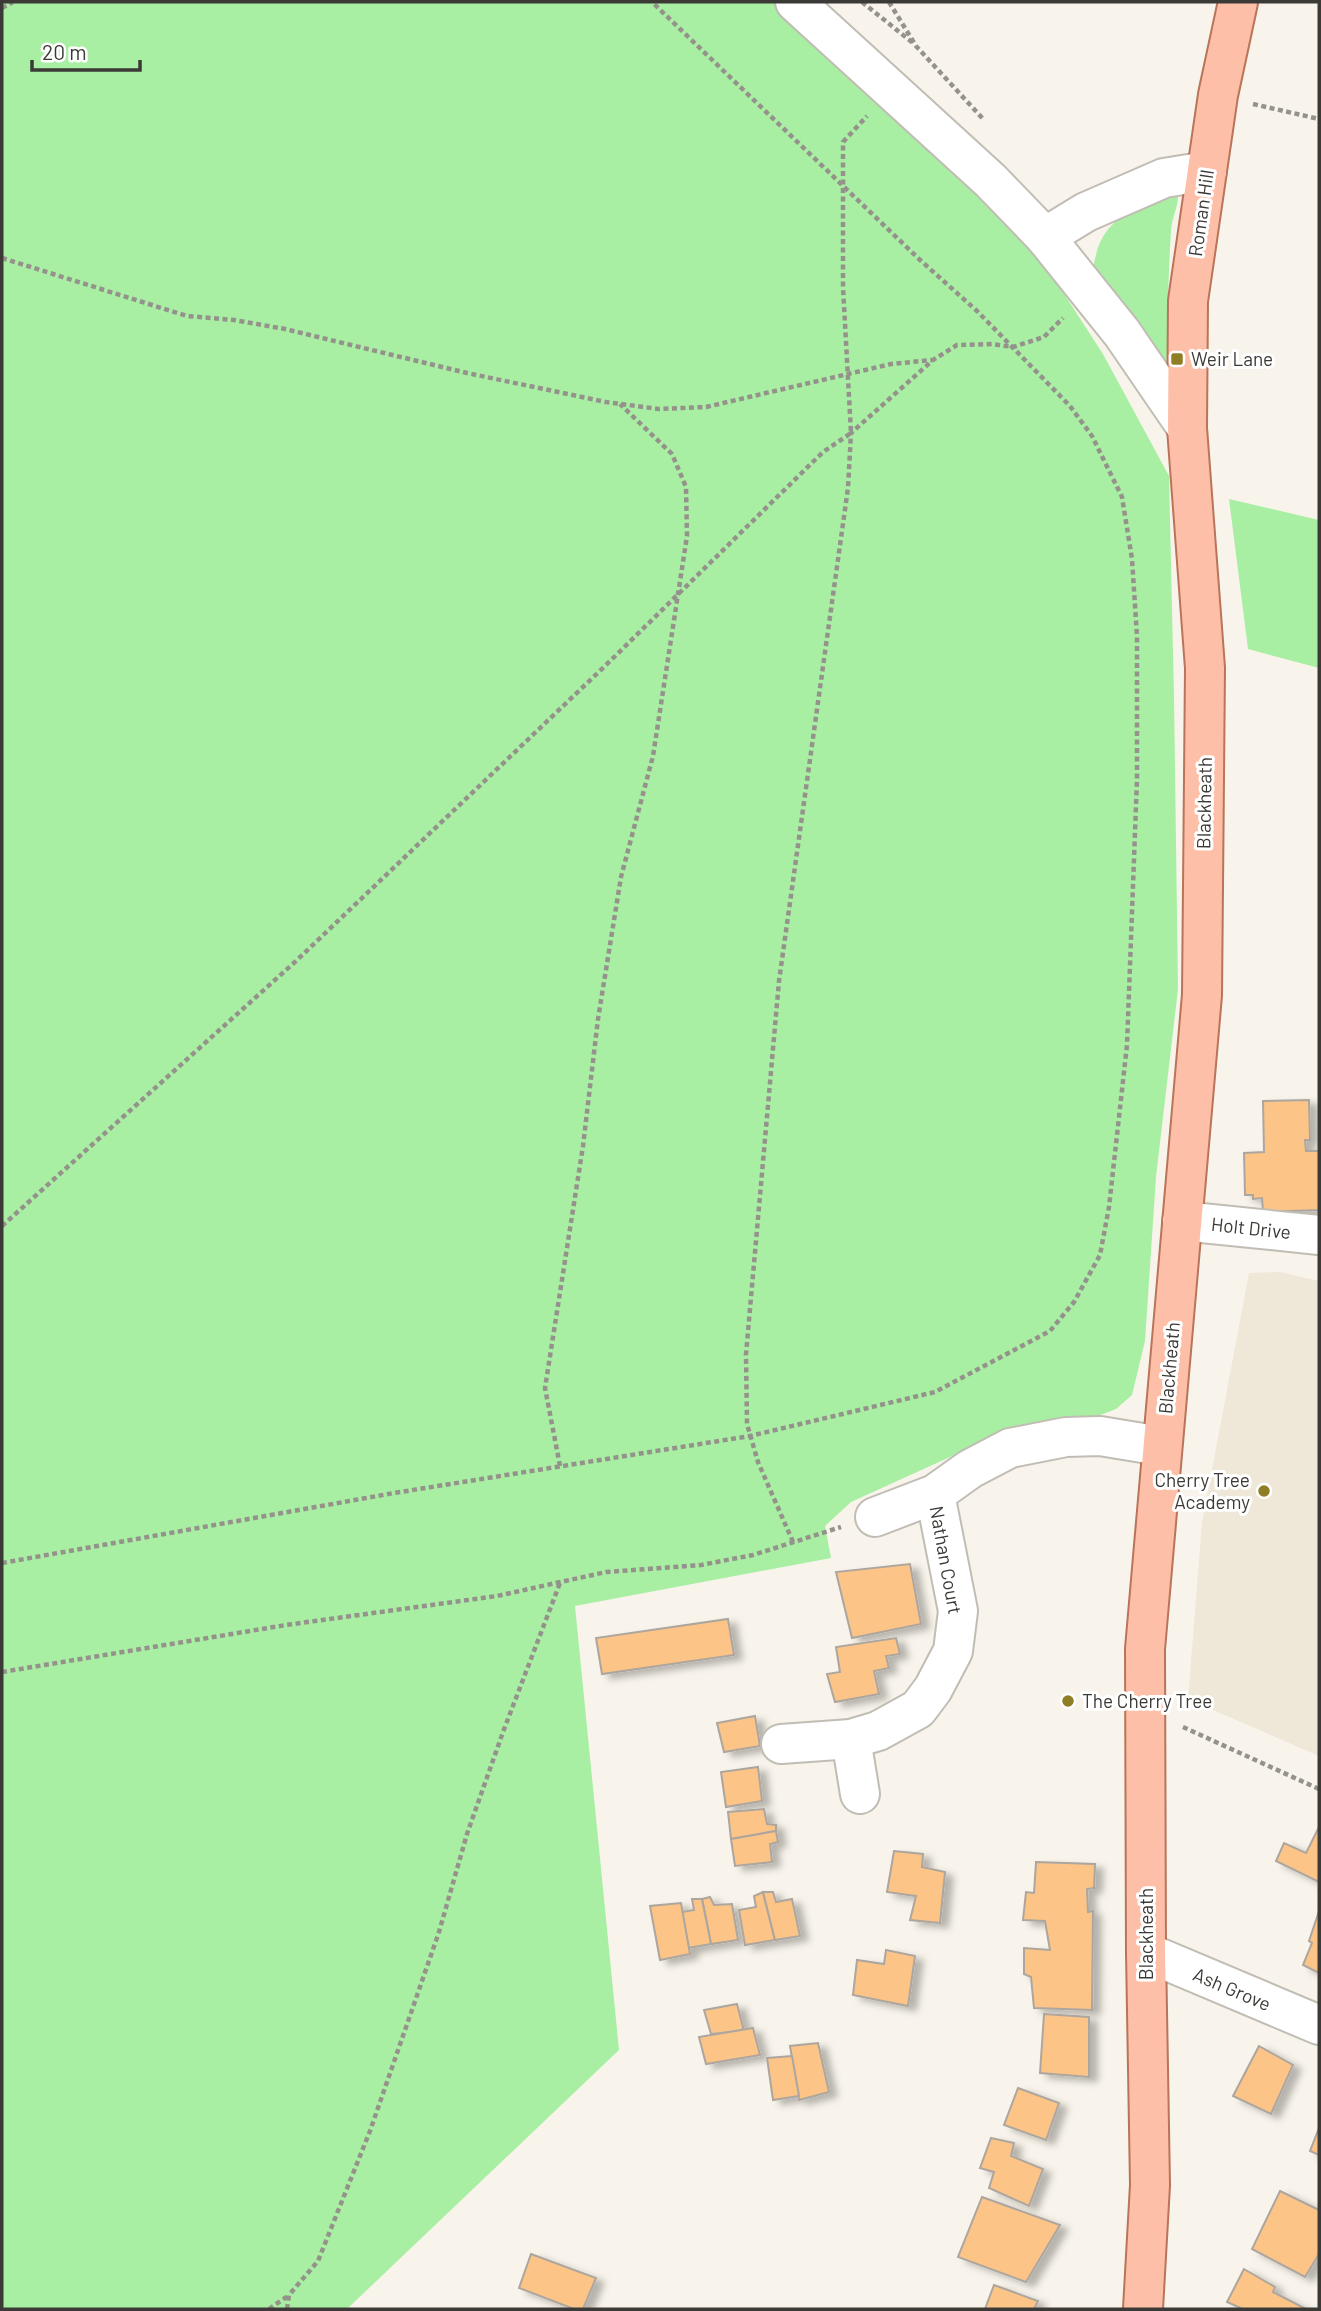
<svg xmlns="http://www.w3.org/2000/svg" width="1321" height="2311" font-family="Barlow,sans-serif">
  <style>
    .built { fill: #efe7d7 }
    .green { fill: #a8efa3 }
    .building { fill: #fcc486; stroke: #ada69f; stroke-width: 2; filter: url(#shadow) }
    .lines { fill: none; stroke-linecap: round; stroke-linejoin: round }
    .minor-casing { stroke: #c1bdb4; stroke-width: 42 }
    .major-casing { stroke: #b9745a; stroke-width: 42 }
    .path { stroke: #95928c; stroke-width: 4.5; stroke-dasharray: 5 3.5; stroke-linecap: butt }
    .minor { stroke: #fff; stroke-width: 38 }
    .major { stroke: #fdbfa7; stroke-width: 38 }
    .poi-dot { fill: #907e24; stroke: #fff; stroke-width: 2.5 }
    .labels { text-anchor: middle; stroke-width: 6; stroke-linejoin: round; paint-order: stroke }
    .street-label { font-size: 19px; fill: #3c3a36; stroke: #fff }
    .poi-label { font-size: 19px; fill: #3c3a36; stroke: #fff; text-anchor: start }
  </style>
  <defs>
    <filter id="shadow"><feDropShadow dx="8" dy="4.5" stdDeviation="3.5" flood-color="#0004"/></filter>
  </defs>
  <rect width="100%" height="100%" fill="#f8f4eb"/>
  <!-- built -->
  <path class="built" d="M1280,1272L1319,1281V1756L1188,1699L1202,1523L1249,1273Z"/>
  <!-- green -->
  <g class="green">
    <path d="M2,2H795L991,181L1103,354L1169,476L1174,696L1178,989L1156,1177L1145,1341L1132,1395L1116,1409L1082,1422L1005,1432L851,1502L825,1526L831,1558L575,1606L619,2050L347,2309H2Z"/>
    <path d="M1167,195H1178C1179,204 1171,220 1171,232C1168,278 1167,324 1168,369L1093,271C1099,220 1125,214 1167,195Z"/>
    <path d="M1229,499L1319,520V668L1248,649Z"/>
  </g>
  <!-- building -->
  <g class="building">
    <path d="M1309,1100L1310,1140H1305L1306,1151H1319V1210L1263,1212L1262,1198L1253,1199V1195H1245L1244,1153L1264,1152L1263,1101Z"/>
    <path d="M910,1564L921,1624L852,1638L836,1572Z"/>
    <path d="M728,1619L734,1655L602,1674L596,1638Z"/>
    <path d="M896,1638L900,1654L886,1656L889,1668L874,1671L879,1694L835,1702L827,1674L840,1672L836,1647Z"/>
    <path d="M755,1716L760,1746L724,1752L717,1723Z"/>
    <path d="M758,1767L762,1801L726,1807L721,1772Z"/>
    <path d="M764,1809L767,1824L776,1825V1831L731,1839L728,1812Z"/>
    <path d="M1319,1827V1882L1276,1861L1284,1843L1306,1853Z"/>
    <path d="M776,1831L778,1842L770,1844L772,1862L735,1866L731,1839Z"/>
    <path d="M894,1851L923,1854L922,1867L945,1872L940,1923L910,1920L916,1896L887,1892Z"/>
    <path d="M1036,1862L1095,1864L1094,1888L1087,1889L1088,1912L1093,1911L1092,2010L1034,2008L1031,1977L1024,1974V1948L1050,1950L1045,1921L1023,1920L1026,1892L1034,1893Z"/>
    <path d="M763,1892L775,1940L745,1945L739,1910L756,1907L754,1896Z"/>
    <path d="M763,1892H773L776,1902L792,1899L800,1936L775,1940Z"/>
    <path d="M710,1897L714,1905L732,1904L738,1940L711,1944L702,1899Z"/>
    <path d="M692,1899H702L711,1944L688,1948L682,1912L694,1910Z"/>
    <path d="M681,1903L690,1954L660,1960L650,1906Z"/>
    <path d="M1319,1911V1973L1303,1965L1312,1943L1309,1941Z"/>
    <path d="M886,1950L915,1956L908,2006L853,1995L857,1960L884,1964Z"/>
    <path d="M737,2004L744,2031L711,2034L704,2010Z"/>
    <path d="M1044,2014L1089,2017V2077L1040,2073Z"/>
    <path d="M753,2028L760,2055L706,2064L699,2037Z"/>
    <path d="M818,2043L829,2092L799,2100L790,2046Z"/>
    <path d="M1259,2046L1293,2065L1271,2114L1233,2096Z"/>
    <path d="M792,2056L799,2096L773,2100L767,2058Z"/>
    <path d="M1018,2088L1059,2103L1046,2140L1004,2125Z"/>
    <path d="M1319,2128V2155L1310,2151Z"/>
    <path d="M991,2138L1014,2143L1011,2156L1043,2169L1029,2206L989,2188L994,2172L980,2168Z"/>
    <path d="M1280,2191L1319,2210V2254L1305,2277L1252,2249Z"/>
    <path d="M982,2197L1060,2225L1026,2282L958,2257Z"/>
    <path d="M531,2254L596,2278L583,2309H574L519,2288Z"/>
    <path d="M1244,2269L1275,2287L1273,2292L1306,2309H1243L1227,2302Z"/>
    <path d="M994,2285L1038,2301L1034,2309H985Z"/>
  </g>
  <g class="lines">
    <!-- minor casing -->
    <g class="minor-casing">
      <g id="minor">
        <path d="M795,2L991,181L1045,237L1122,333L1187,428"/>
        <path d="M1045,237L1086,212L1164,178L1207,171"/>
        <path d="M1182,1221L1319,1235"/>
        <path d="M875,1517L935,1494L970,1469L1010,1448L1066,1437L1100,1436L1161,1446"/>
        <path d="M851,1739L860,1794"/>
        <path d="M781,1744L851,1739L878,1731L918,1709L933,1689L953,1651L958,1611L935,1494"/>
        <path d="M1146,1952L1319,2025"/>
      </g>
    </g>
    <!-- major casing -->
    <g class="major-casing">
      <path id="major" d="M1143,2309L1150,2185L1146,1952L1145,1649L1202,995L1205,668L1187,428L1188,301L1218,95L1238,2"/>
    </g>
    <!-- path -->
    <g class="path">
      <path d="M862,2L913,43"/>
      <path d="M889,2L916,46L984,120"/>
      <path d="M2,8L13,2"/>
      <path d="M1253,104L1319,119"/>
      <path d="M2,258L187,316L234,320L285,329L467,373L606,402L659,409L706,407L891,364L932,360"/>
      <path d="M2,1226L296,961L605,666L823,452L851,433L843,287V142L867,116"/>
      <path d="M560,1466L545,1388L583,1146L598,1019L621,877L653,756L687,536L686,487L672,454L620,404"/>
      <path d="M793,1542L758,1462L747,1424L746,1354L779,981L848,488L851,433L933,360L957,345L992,344L1013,347L1044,337L1063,318"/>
      <path d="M2,1563L394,1493L750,1436L935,1392L1050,1331L1074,1302L1100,1255L1109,1207L1127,1045L1137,779V636L1132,559L1122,497L1092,436L1070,406L977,311L919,259L652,2"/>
      <path d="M2,1672L286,1625L497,1596L606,1572L701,1565L753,1555L841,1527"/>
      <path d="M1183,1727L1319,1789"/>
      <path d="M269,2309L288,2296"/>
      <path d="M287,2309L289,2295L318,2261L370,2131L439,1932L467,1834L503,1732L560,1583"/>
    </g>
    <!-- minor -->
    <use href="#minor" class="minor"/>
    <!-- major -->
    <use href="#major" class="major"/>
  </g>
  <!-- markers -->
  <g class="poi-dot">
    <rect x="1170" y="352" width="14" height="14" rx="3.5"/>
    <circle cx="1264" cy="1491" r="7"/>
    <circle cx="1068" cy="1701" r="7"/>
  </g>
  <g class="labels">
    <!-- street labels -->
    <g class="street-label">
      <text transform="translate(1201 213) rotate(-82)" y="7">Roman Hill</text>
      <text transform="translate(1204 803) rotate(-89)" y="7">Blackheath</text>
      <text transform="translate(1251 1228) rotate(6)" y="7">Holt Drive</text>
      <text transform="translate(1169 1368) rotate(-85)" y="7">Blackheath</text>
      <text transform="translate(946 1560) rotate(80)" y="7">Nathan Court</text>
      <text transform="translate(1146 1934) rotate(-90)" y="7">Blackheath</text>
      <text transform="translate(1232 1989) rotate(23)" y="7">Ash Grove</text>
    </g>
    <!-- poi labels -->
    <g class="poi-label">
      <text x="1191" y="366">Weir Lane</text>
      <text x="1250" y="1487" text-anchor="end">Cherry Tree<tspan x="1250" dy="22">Academy</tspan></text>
      <text x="1082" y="1708">The Cherry Tree</text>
    </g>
  </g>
  <!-- border -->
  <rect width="1321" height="2311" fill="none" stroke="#3c3a36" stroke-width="7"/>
  <!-- scale -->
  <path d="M32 60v10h108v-10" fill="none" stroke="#3c3a36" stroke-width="3.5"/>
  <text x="42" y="60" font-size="21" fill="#3c3a36" stroke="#ffffff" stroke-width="5" paint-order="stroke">20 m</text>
</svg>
